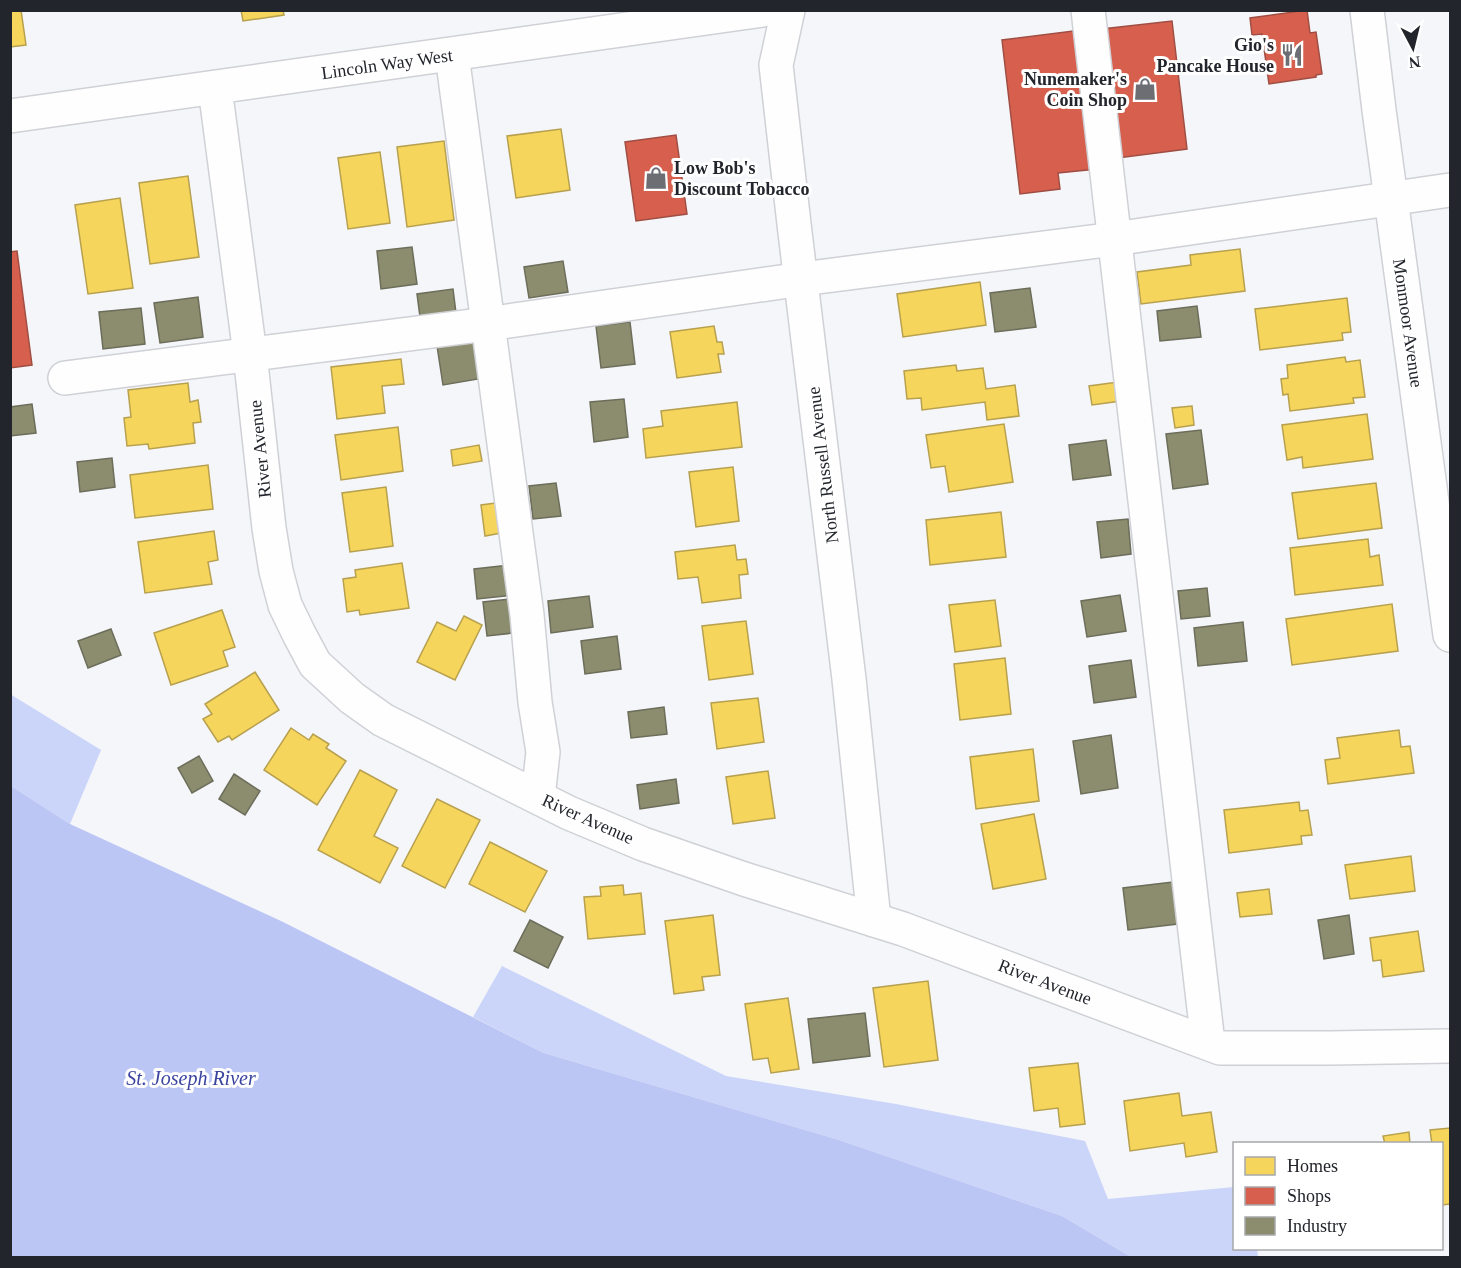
<svg xmlns="http://www.w3.org/2000/svg" width="1461" height="1268" font-family="Georgia,serif">
  <style>
    .forest { fill: #cbd4f9 }
    .water { fill: #bcc6f4 }
    .homes { fill: #f6d55c; stroke: #b7a04e; stroke-width: 1.5 }
    .shops { fill: #d6604d; stroke: #a04e43; stroke-width: 1.5 }
    .industry { fill: #8c8c6e; stroke: #6c6d5a; stroke-width: 1.5 }
    .lines { fill: none; stroke-linecap: round; stroke-linejoin: round }
    .minor-casing { stroke: #cfd1d6; stroke-width: 36 }
    .major-casing { stroke: #cfd1d6; stroke-width: 36 }
    .minor { stroke: #fefefe; stroke-width: 33 }
    .major { stroke: #fefefe; stroke-width: 33 }
    .labels { text-anchor: middle; stroke-width: 6; stroke-linejoin: round; paint-order: stroke }
    .poi-label { font-size: 18px; font-weight: bold; fill: #23252c; stroke: #fff; text-anchor: end }
    .street-label { font-size: 18px; fill: #23252c; stroke: #fff }
    .water-label { font-size: 20px; font-style: italic; fill: #3a439f; stroke: #fff }
  </style>
  <rect width="100%" height="100%" fill="#f5f6fa"/>
  <!-- forest -->
  <g class="forest">
    <path d="M10,694L101,750L70,824L11,786Z"/>
    <path d="M502,966L726,1076L896,1104L1085,1141L1108,1199L1234,1187V1248L1257,1249L1258,1257H1131L1062,1216L839,1140L544,1053L473,1017Z"/>
  </g>
  <!-- water -->
  <path class="water" d="M11,786L70,824L281,921L544,1053L839,1140L1062,1216L1131,1257H11Z"/>
  <!-- homes -->
  <g class="homes">
    <path d="M10,10H21L26,45L10,47Z"/>
    <path d="M241,10H283L284,15L243,21Z"/>
    <path d="M561,129L570,190L516,198L507,136Z"/>
    <path d="M444,141L454,220L407,227L397,147Z"/>
    <path d="M380,152L390,223L348,229L338,158Z"/>
    <path d="M188,176L199,257L150,264L139,183Z"/>
    <path d="M120,198L133,288L88,294L75,205Z"/>
    <path d="M1240,249L1245,291L1141,304L1137,272L1191,265L1190,255Z"/>
    <path d="M980,282L986,325L903,337L897,294Z"/>
    <path d="M1347,298L1351,332L1342,333L1343,340L1260,350L1255,309Z"/>
    <path d="M714,326L717,342H722L724,354H718L721,372L677,378L670,332Z"/>
    <path d="M1345,357L1346,362L1360,360L1365,397L1353,398L1354,403L1290,411L1288,394L1283,395L1281,379L1288,378L1287,365Z"/>
    <path d="M401,359L404,384L382,386L385,413L337,419L331,367Z"/>
    <path d="M956,365L957,371L983,368L986,389L1015,385L1019,416L987,420L985,402L922,410L921,398L907,399L904,371Z"/>
    <path d="M1118,382L1121,401L1092,405L1089,386Z"/>
    <path d="M188,383L190,402L198,400L201,422L193,423L195,443L149,449L148,444L127,446L124,418L131,417L128,390Z"/>
    <path d="M737,402L742,447L646,458L643,429L663,426L661,411Z"/>
    <path d="M1192,406L1194,425L1175,428L1172,408Z"/>
    <path d="M1367,414L1373,459L1303,468L1302,457L1287,460L1282,425Z"/>
    <path d="M1004,424L1013,482L949,492L945,466L931,468L926,435Z"/>
    <path d="M398,427L403,471L341,480L335,435Z"/>
    <path d="M479,445L482,461L453,466L451,450Z"/>
    <path d="M208,465L213,509L135,518L130,475Z"/>
    <path d="M733,467L739,521L696,527L689,472Z"/>
    <path d="M1376,483L1382,528L1298,539L1292,493Z"/>
    <path d="M386,487L393,546L350,552L342,493Z"/>
    <path d="M503,502L507,532L485,536L481,505Z"/>
    <path d="M1001,512L1006,557L930,565L926,520Z"/>
    <path d="M214,531L218,560L208,562L212,584L145,593L138,542Z"/>
    <path d="M1368,539L1370,557L1379,555L1383,585L1295,595L1290,548Z"/>
    <path d="M735,545L737,560L746,559L748,574L739,575L741,598L702,603L698,577L678,579L675,552Z"/>
    <path d="M402,563L409,608L360,615L359,610L347,612L343,579L356,577L355,570Z"/>
    <path d="M995,600L1001,646L955,652L949,605Z"/>
    <path d="M1392,604L1398,651L1292,665L1286,619Z"/>
    <path d="M222,610L235,647L223,651L228,666L171,685L154,633Z"/>
    <path d="M464,616L482,625L455,680L417,662L437,622L456,631Z"/>
    <path d="M746,621L753,674L709,680L702,626Z"/>
    <path d="M1005,658L1011,714L960,720L954,664Z"/>
    <path d="M255,672L279,710L232,740L229,736L218,742L203,719L212,714L205,704Z"/>
    <path d="M758,698L764,742L717,749L711,703Z"/>
    <path d="M291,728L309,740L313,734L329,744L326,748L346,761L317,805L264,770Z"/>
    <path d="M1399,730L1401,747L1410,746L1414,773L1328,784L1325,760L1340,758L1337,738Z"/>
    <path d="M1033,749L1039,801L976,809L970,757Z"/>
    <path d="M360,770L397,790L374,836L398,848L380,883L318,850Z"/>
    <path d="M768,771L775,818L733,824L726,777Z"/>
    <path d="M437,799L480,820L445,888L402,866Z"/>
    <path d="M1299,802L1300,811L1308,810L1312,835L1301,836L1302,844L1229,853L1224,810Z"/>
    <path d="M1034,814L1046,879L993,889L981,824Z"/>
    <path d="M490,842L547,871L525,912L469,884Z"/>
    <path d="M1411,856L1415,891L1350,899L1345,865Z"/>
    <path d="M623,885L624,895L641,893L645,934L588,939L584,897L601,896L600,887Z"/>
    <path d="M1269,889L1272,914L1240,917L1237,893Z"/>
    <path d="M713,915L720,975L702,977L704,990L674,994L665,921Z"/>
    <path d="M1418,931L1424,971L1383,977L1381,960L1373,961L1370,938Z"/>
    <path d="M928,981L938,1060L884,1067L873,988Z"/>
    <path d="M788,998L799,1069L771,1073L768,1058L753,1060L745,1004Z"/>
    <path d="M1078,1063L1085,1124L1060,1127L1058,1108L1034,1111L1029,1068Z"/>
    <path d="M1179,1093L1182,1116L1211,1112L1217,1152L1186,1157L1184,1143L1130,1151L1124,1101Z"/>
    <path d="M1450,1128V1204L1442,1205V1144H1432L1430,1130Z"/>
    <path d="M1409,1132L1410,1144H1385L1383,1136Z"/>
  </g>
  <!-- shops -->
  <g class="shops">
    <path d="M1307,10L1310,33L1316,32L1322,74L1316,75V77L1269,84L1262,34L1252,35L1250,18Z"/>
    <path d="M1172,21L1187,149L1118,158L1102,29Z"/>
    <path d="M1081,30L1097,169L1058,173L1060,189L1020,194L1002,40Z"/>
    <path d="M676,135L687,214L636,221L625,142Z"/>
    <path d="M17,251L32,365L10,368V252Z"/>
  </g>
  <!-- industry -->
  <g class="industry">
    <path d="M412,247L417,284L381,289L377,251Z"/>
    <path d="M563,261L568,292L529,298L524,267Z"/>
    <path d="M1030,288L1036,327L995,332L990,293Z"/>
    <path d="M453,289L456,313L420,317L417,294Z"/>
    <path d="M198,297L203,337L160,343L154,303Z"/>
    <path d="M1197,306L1201,337L1160,341L1157,311Z"/>
    <path d="M141,308L145,344L103,349L99,312Z"/>
    <path d="M630,322L635,364L601,368L596,326Z"/>
    <path d="M478,340L484,378L443,385L437,346Z"/>
    <path d="M624,399L628,437L594,442L590,402Z"/>
    <path d="M32,404L36,433L10,436V407Z"/>
    <path d="M1201,430L1208,484L1173,489L1166,434Z"/>
    <path d="M1106,440L1111,475L1073,480L1069,445Z"/>
    <path d="M112,458L115,487L80,492L77,462Z"/>
    <path d="M556,483L561,516L533,519L529,486Z"/>
    <path d="M1128,519L1131,554L1101,558L1097,522Z"/>
    <path d="M511,565L514,595L477,599L474,569Z"/>
    <path d="M1207,588L1210,616L1181,619L1178,591Z"/>
    <path d="M1120,595L1126,631L1087,637L1081,601Z"/>
    <path d="M589,596L593,627L551,633L548,601Z"/>
    <path d="M518,598L522,632L487,636L483,602Z"/>
    <path d="M1243,622L1247,661L1198,666L1194,628Z"/>
    <path d="M111,629L121,655L88,668L78,641Z"/>
    <path d="M617,636L621,669L585,674L581,641Z"/>
    <path d="M1131,660L1136,697L1094,703L1089,666Z"/>
    <path d="M664,707L667,734L631,738L628,712Z"/>
    <path d="M1111,735L1118,788L1081,794L1073,741Z"/>
    <path d="M199,756L213,781L192,793L178,768Z"/>
    <path d="M234,774L260,791L245,815L219,799Z"/>
    <path d="M676,779L679,803L640,809L637,785Z"/>
    <path d="M1181,881L1186,923L1128,930L1123,888Z"/>
    <path d="M1349,915L1354,954L1324,959L1318,920Z"/>
    <path d="M530,920L563,937L548,968L514,951Z"/>
    <path d="M865,1013L870,1056L813,1063L808,1019Z"/>
  </g>
  <g class="lines">
    <!-- minor casing -->
    <g class="minor-casing">
      <g id="minor">
        <path d="M788,10L776,65L794,224L849,679L874,920"/>
        <path d="M1088,10L1208,1043"/>
        <path d="M1367,10L1379,110L1450,635"/>
        <path d="M452,55L527,615L535,702L543,752L538,797"/>
        <path d="M215,88L250,354L269,528L276,571L285,605L299,634L315,664L352,698L383,720L569,813L643,844L744,879L903,929L1220,1048H1330L1450,1046"/>
        <path d="M65,378L487,324L802,279L1114,239L1450,190"/>
      </g>
    </g>
    <!-- major casing -->
    <g class="major-casing">
      <path id="major" d="M10,116L763,10"/>
    </g>
    <!-- minor -->
    <use href="#minor" class="minor"/>
    <!-- major -->
    <use href="#major" class="major"/>
  </g>
  <!-- icons -->
  <defs>
    <g id="restaurant-bare" transform="scale(1.8)"><path d="M-5-6h1v4h1v-4h1v4h1v-4h1v5L-1.5 .5V6h-2V.5L-5-1ZM5-6V6H3V1.5H1.5Q1.5-4 5-6Z" fill="#6c6e74" stroke="#fff" stroke-width="2.5" paint-order="stroke"/></g>
    <g id="shop-bare" transform="scale(1.8)"><path d="M-5-2.5h2.3a2.7 3.5 0 0 1 5.4 0H5L5.5 6h-11ZM-1.5-2.5h3a1.5 2.3 0 0 0-3 0Z" fill="#6c6e74" stroke="#fff" stroke-width="2.5" paint-order="stroke"/></g>
  </defs>
  <g fill-rule="evenodd">
    <use href="#restaurant-bare" x="1292" y="55"/>
    <use href="#shop-bare" x="1145" y="89"/>
    <use href="#shop-bare" x="656" y="178"/>
  </g>
  <g class="labels">
    <!-- poi labels -->
    <g class="poi-label">
      <text x="1274" y="51">Gio's<tspan x="1274" dy="21">Pancake House</tspan></text>
      <text x="1127" y="85">Nunemaker's<tspan x="1127" dy="21">Coin Shop</tspan></text>
      <text x="674" y="174" text-anchor="start">Low Bob's<tspan x="674" dy="21">Discount Tobacco</tspan></text>
    </g>
    <!-- street labels -->
    <g class="street-label">
      <text transform="translate(387 64) rotate(-8)" y="6">Lincoln Way West</text>
      <text transform="translate(1408 323) rotate(82)" y="6">Monmoor Avenue</text>
      <text transform="translate(260 449) rotate(-96)" y="6">River Avenue</text>
      <text transform="translate(823 465) rotate(-97)" y="6">North Russell Avenue</text>
      <text transform="translate(588 819) rotate(24)" y="6">River Avenue</text>
      <text transform="translate(1045 982) rotate(21)" y="6">River Avenue</text>
    </g>
    <!-- water labels -->
    <g class="water-label">
      <text x="191" y="1085">St. Joseph River</text>
    </g>
  </g>
  <!-- border -->
  <rect width="1461" height="1268" fill="none" stroke="#23252c" stroke-width="24"/>
  <!-- legend -->
  <rect x="1233" y="1142" width="210" height="108" fill="#ffffff" stroke="#a7a8ab" stroke-width="1.5"/>
  <rect x="1245" y="1157" width="30" height="18" fill="#f6d55c" stroke="#a7a8ab" stroke-width="1.5"/>
  <text x="1287" y="1172" font-size="18" fill="#23252c">Homes</text>
  <rect x="1245" y="1187" width="30" height="18" fill="#d6604d" stroke="#a7a8ab" stroke-width="1.5"/>
  <text x="1287" y="1202" font-size="18" fill="#23252c">Shops</text>
  <rect x="1245" y="1217" width="30" height="18" fill="#8c8c6e" stroke="#a7a8ab" stroke-width="1.5"/>
  <text x="1287" y="1232" font-size="18" fill="#23252c">Industry</text>
  <!-- north arrow -->
  <g transform="translate(1413 48) rotate(173)" stroke="#ffffff" stroke-width="4.5" paint-order="stroke">
  <path d="M0-4.5L10 22L0 15L-10 22Z" fill="#23252c"/>
  <text y="-9" font-size="16" font-weight="bold" text-anchor="middle" fill="#23252c">N</text>
  </g>
</svg>
